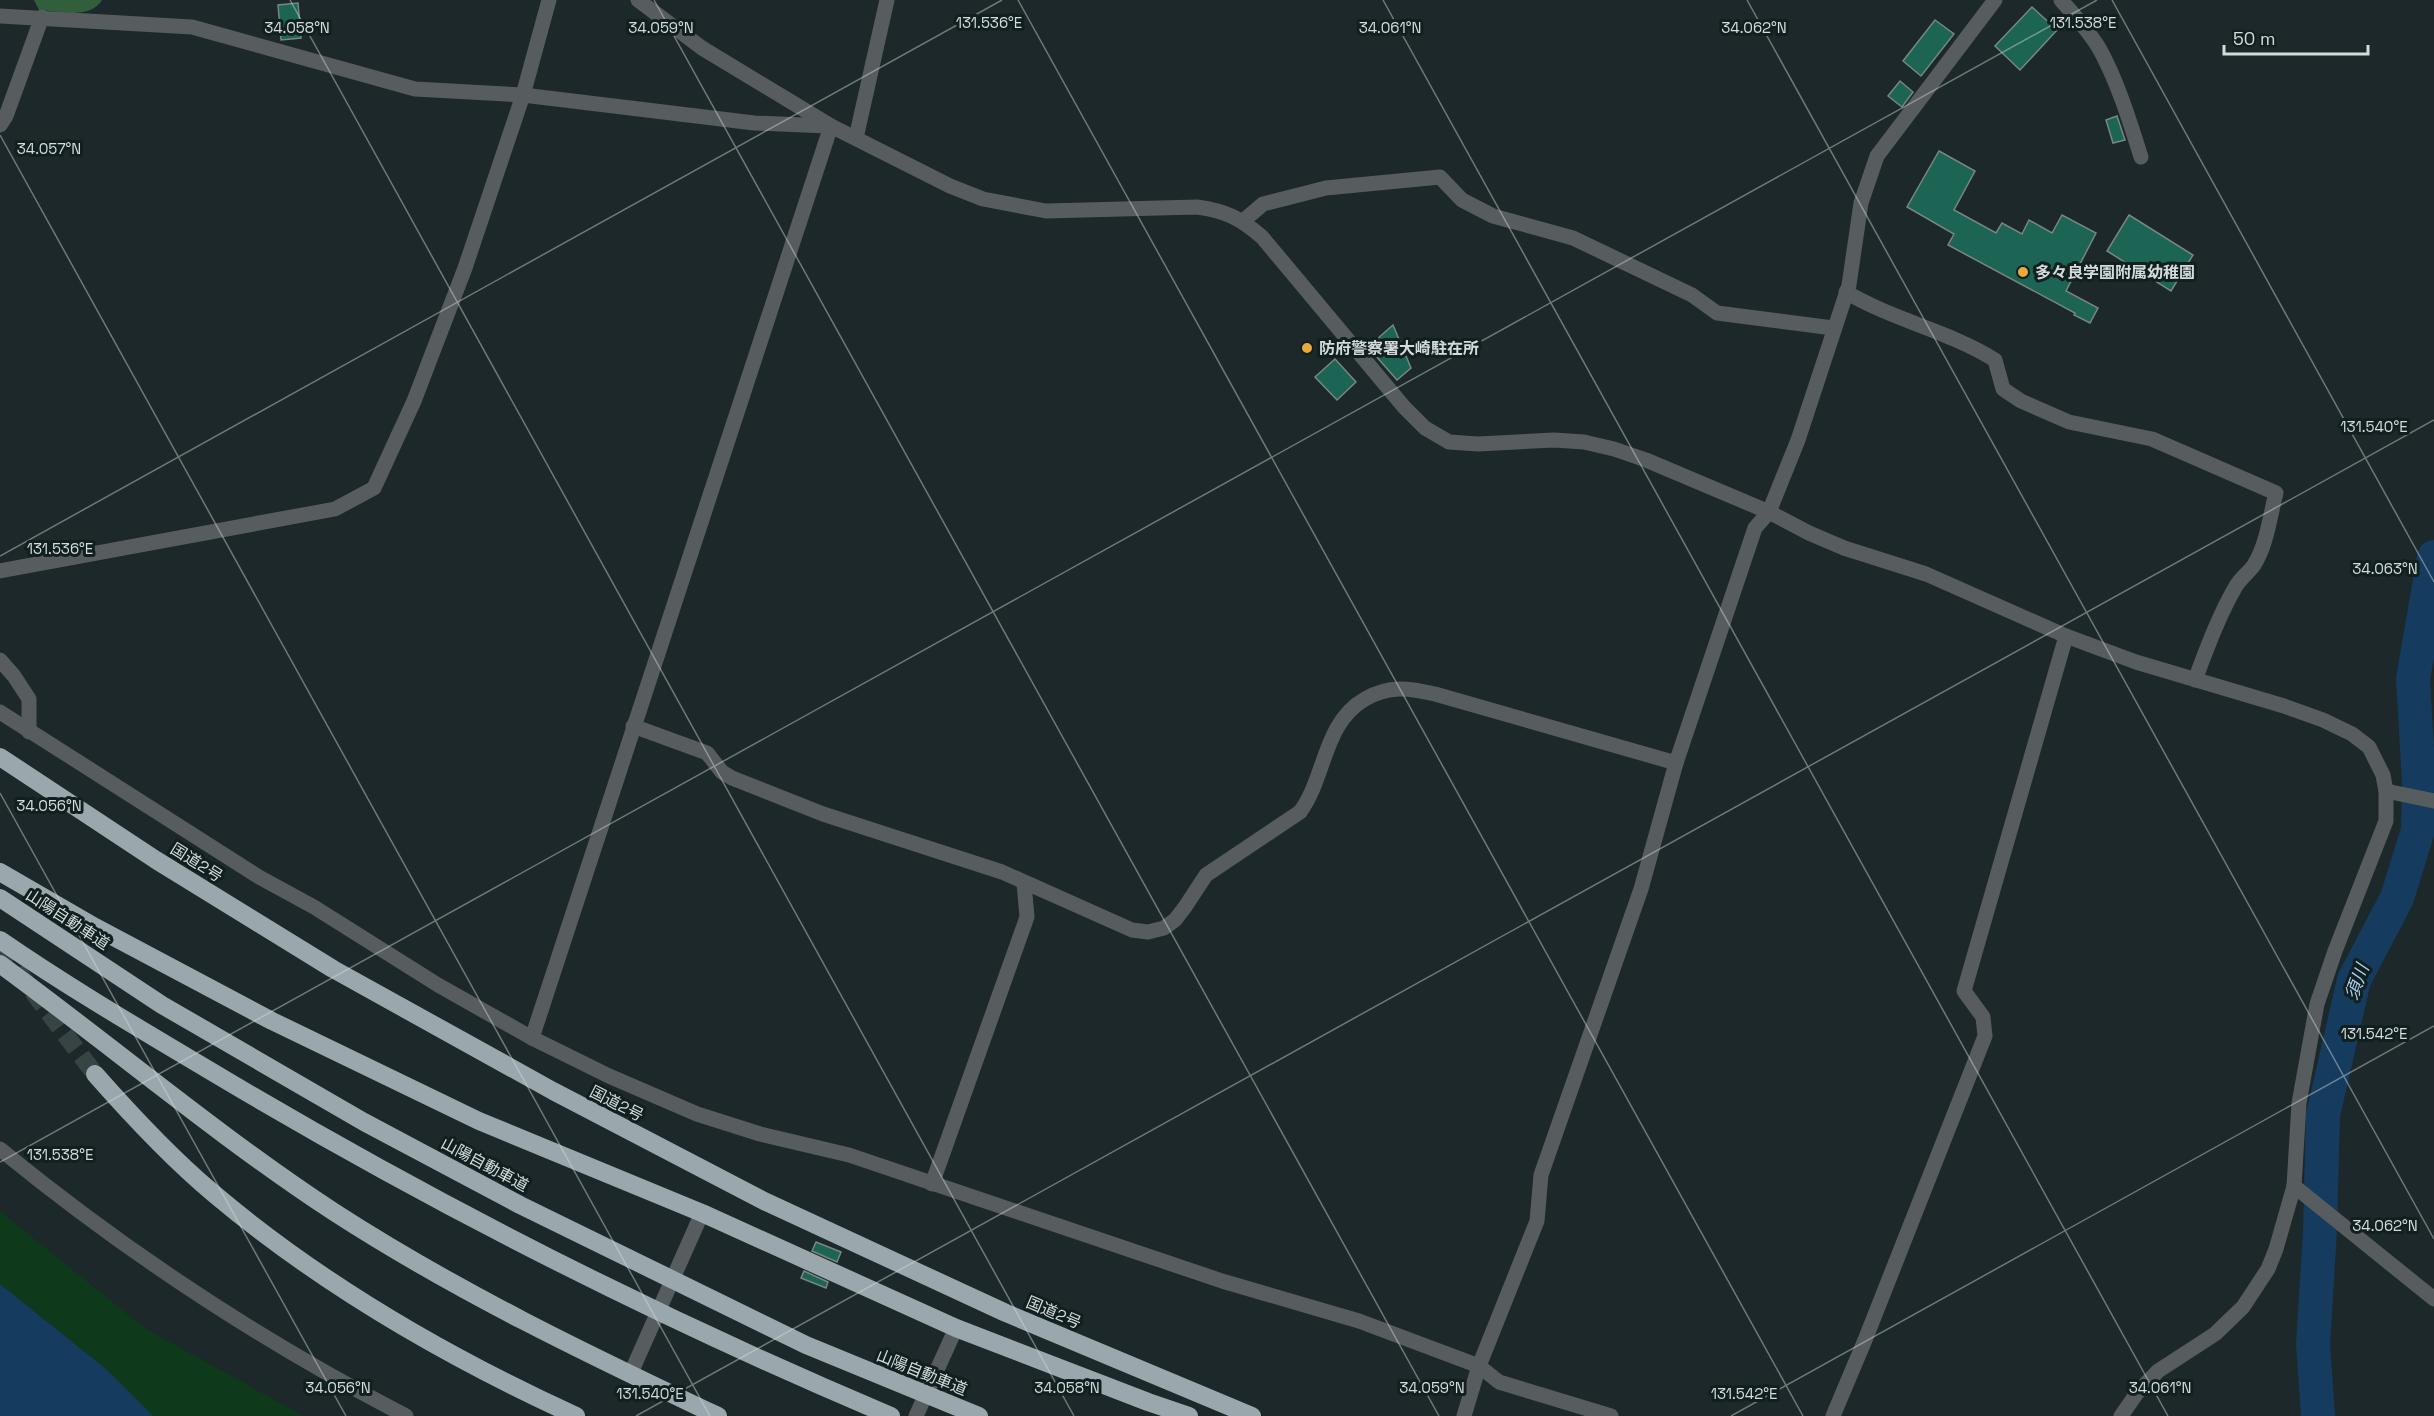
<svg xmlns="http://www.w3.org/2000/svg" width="2434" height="1416" font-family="'Space Grotesk','Noto Sans JP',sans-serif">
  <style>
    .green { fill: #0f391b }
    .forest { fill: #315e3b }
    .water { fill: #153b5e }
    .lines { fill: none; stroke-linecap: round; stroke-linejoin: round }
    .river { stroke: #153b5e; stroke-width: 34 }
    .building { fill: #1c6454; stroke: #798682; stroke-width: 1.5 }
    .highway-tunnel { stroke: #384344; stroke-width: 18; stroke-dasharray: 18 9; stroke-linecap: butt }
    .minor { stroke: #575c5e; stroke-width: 15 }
    .highway { stroke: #9aa8ad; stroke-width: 18 }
    .ticks { fill: none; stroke: #d4dbdc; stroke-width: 1.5; stroke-opacity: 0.45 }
    .poi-dot { fill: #eca93b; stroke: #121f1f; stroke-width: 2 }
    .labels { text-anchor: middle; stroke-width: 6; stroke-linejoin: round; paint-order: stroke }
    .poi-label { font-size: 16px; font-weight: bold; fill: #d4dbdc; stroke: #121f1f; text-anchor: start }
    .street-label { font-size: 16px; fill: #d4dbdc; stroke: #121f1f }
    .water-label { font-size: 18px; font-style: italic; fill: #aed1f6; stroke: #121f1f }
    .ticks-label { font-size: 15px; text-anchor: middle; fill: #d4dbdc; stroke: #121f1f; stroke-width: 6; stroke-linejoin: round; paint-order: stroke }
  </style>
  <rect width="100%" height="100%" fill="#1c2829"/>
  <!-- green -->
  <path class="green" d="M0,1211L146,1329L304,1416H153L106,1369L0,1284Z"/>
  <!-- forest -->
  <path class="forest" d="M34,0H102C90,20 59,11 39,10Z"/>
  <!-- water -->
  <path class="water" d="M0,1284L106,1369L153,1416H0Z"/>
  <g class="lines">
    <!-- river -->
    <path class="river" d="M2318,1416L2313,1344L2320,1231L2323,1115L2354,980L2397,898L2418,830L2419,782L2413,679L2434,557"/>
  </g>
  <!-- building -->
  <g class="building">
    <path d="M298,3L301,38L281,40L278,5Z"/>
    <path d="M2032,7L2057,30L2020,70L1995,46Z"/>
    <path d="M1935,20L1954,34L1921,76L1903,61Z"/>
    <path d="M1900,81L1913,92L1902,107L1888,96Z"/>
    <path d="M2117,116L2125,140L2113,143L2106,120Z"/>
    <path d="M1939,151L1975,171L1954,210L1996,233L2002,223L2022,234L2029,220L2052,233L2062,215L2096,233L2066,291L2098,308L2090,323L2074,315L2075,313L1948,245L1954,234L1907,207Z"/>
    <path d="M2129,215L2193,255L2171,291L2107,251Z"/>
    <path d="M1393,325L1411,368L1397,380L1368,347Z"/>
    <path d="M1335,359L1356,382L1337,400L1315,377Z"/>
    <path d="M816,1242L841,1252L837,1262L812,1251Z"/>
    <path d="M804,1271L828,1282L826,1288L801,1278Z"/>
  </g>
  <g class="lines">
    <!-- highway-tunnel -->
    <path class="highway-tunnel" d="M0,948L95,1074"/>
    <!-- minor -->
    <g class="minor">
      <path d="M638,0L702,48L831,126L950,186L983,199L1046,211L1197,207C1226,211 1240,218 1262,237L1404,407L1425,428L1449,442L1478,444L1554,440L1584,442L1614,449L1646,460L1769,512L1809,533L1844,548L1926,574L2066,636L2136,662L2284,706L2323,720L2352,734L2369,747L2383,775L2386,791V821L2335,951L2317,1004L2299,1103L2294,1186L2276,1249L2268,1269L2243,1307L2215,1334L2158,1371L2137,1393L2121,1416"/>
      <path d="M2061,0C2074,15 2088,30 2099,48C2117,80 2130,122 2141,157"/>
      <path d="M0,16L192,27L415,89L523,95L754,123L828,126"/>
      <path d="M0,125L6,116L42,17"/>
      <path d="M856,138L887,0"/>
      <path d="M1243,221L1263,204L1326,188L1440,177L1462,200L1493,216L1573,238L1692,295L1717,313L1833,328"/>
      <path d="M1846,292C1893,320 1949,331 1995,360L2003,389L2021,401L2069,422L2152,439L2276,493C2270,516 2267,544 2254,565C2249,572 2241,578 2236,586C2219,615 2207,648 2195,680"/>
      <path d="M0,571L335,509L374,488L414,401L465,268L523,95L549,0"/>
      <path d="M0,660L14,676L29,699V732"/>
      <path d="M0,712L259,877L314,907L438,985L532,1038L609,1076L697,1114L760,1134L849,1155L1222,1281L1359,1321L1479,1366L1499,1382L1611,1416"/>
      <path d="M633,726L707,753L722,772L732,778L823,814L1002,872L1132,930L1148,932L1164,928L1175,920L1185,907L1206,875L1300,812C1326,777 1323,723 1365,699C1389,685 1409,688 1435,694L1676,763"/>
      <path d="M2386,791L2434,801"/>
      <path d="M532,1038L831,126"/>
      <path d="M0,1149C126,1252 261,1341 406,1416"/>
      <path d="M932,1184L1027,917L1024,883"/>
      <path d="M2294,1186L2434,1299"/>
      <path d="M630,1375L702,1213"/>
      <path d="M916,1416L956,1328"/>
      <path d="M1464,1416L1479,1366L1537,1221L1541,1175L1641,889L1676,763L1755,528L1769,512L1798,440L1849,285L1861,203L1877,156L1995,0"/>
      <path d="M1833,1416L1865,1340L1985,1036L1983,1017L1964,991L2066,636"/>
    </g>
    <!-- highway -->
    <g class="highway">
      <path d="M0,757L156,860L333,969L553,1091L764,1201L1006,1313L1252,1416"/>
      <path d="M0,872L95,927L272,1021L479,1121L702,1213L956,1328L1148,1402L1189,1416"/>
      <path d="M0,898L162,1005L364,1122L520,1205L806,1345L979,1416"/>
      <path d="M0,940C74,991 152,1036 229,1082C442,1208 663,1320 891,1416"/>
      <path d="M0,964C112,1046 218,1136 334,1212C456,1291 587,1354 718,1416"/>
      <path d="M95,1074C132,1116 170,1157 213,1193C322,1285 447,1357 576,1416"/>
    </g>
  </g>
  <!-- ticks -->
  <path class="ticks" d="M290,0L1074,1416M654,0L1439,1416M1018,0L1803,1416M1383,0L2168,1416M1747,0L2434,1239M2112,0L2434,582M0,135L710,1416M0,556L1002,0M0,793L346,1416M0,1162L2097,0M636,1416L2434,420M1731,1416L2434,1026"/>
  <!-- markers -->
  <g class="poi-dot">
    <circle cx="2023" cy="272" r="6"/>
    <circle cx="1307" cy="348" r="6"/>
  </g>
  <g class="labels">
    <!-- poi labels -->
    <g class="poi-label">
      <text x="2035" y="278">多々良学園附属幼稚園</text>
      <text x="1319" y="354">防府警察署大崎駐在所</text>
    </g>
    <!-- street labels -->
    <g class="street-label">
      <text transform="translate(197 862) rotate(32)" y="6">国道2号</text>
      <text transform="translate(68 919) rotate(33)" y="6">山陽自動車道</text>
      <text transform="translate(617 1103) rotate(27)" y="6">国道2号</text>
      <text transform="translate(485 1164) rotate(28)" y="6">山陽自動車道</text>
      <text transform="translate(1054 1312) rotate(23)" y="6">国道2号</text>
      <text transform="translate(922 1372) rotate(22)" y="6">山陽自動車道</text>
    </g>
    <!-- water labels -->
    <g class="water-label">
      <text transform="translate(2357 982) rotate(-70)" y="6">須川</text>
    </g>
  </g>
  <g class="ticks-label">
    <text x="989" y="28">131.536°E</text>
    <text x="2083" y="28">131.538°E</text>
    <text x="297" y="33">34.058°N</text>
    <text x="661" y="33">34.059°N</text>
    <text x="1390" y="33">34.061°N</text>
    <text x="1754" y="33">34.062°N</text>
    <text x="49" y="154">34.057°N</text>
    <text x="2374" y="432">131.540°E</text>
    <text x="60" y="554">131.536°E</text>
    <text x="2385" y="574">34.063°N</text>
    <text x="49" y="811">34.056°N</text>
    <text x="2374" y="1039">131.542°E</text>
    <text x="60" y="1160">131.538°E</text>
    <text x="2385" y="1231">34.062°N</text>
    <text x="338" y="1393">34.056°N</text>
    <text x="1067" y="1393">34.058°N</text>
    <text x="1432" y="1393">34.059°N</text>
    <text x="2160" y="1393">34.061°N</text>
    <text x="650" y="1399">131.540°E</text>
    <text x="1744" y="1399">131.542°E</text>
  </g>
  <!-- scale -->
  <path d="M2224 45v9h144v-9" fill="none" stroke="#d4dbdc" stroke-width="3"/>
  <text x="2233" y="45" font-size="18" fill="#d4dbdc" stroke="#121f1f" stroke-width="4.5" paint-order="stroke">50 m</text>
</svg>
